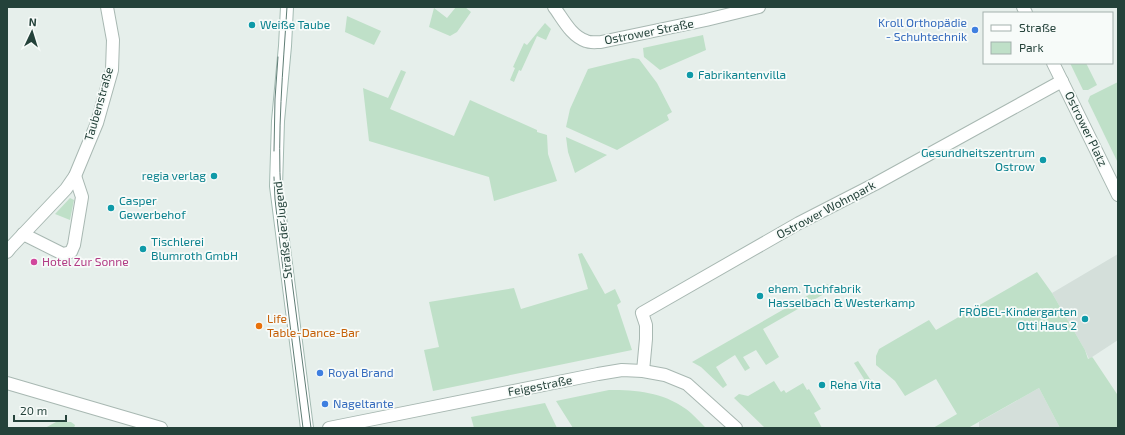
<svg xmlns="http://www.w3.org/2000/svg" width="1125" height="435" font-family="'Exo 2',sans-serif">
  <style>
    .built { fill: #d4dfda }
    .green { fill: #bfe0c8 }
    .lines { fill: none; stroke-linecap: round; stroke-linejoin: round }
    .minor-casing { stroke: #a8b8b2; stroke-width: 14 }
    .secondary-casing { stroke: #a4bbb3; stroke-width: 14 }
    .minor { stroke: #fff; stroke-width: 12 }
    .secondary { stroke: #fff; stroke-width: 12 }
    .tram { stroke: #5f7d75; stroke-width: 1 }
    .culture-dot { fill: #0f9aa8; stroke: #f7fbf9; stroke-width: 1.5 }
    .shop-dot { fill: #3f7fe0; stroke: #f7fbf9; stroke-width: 1.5 }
    .hotel-dot { fill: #d1479c; stroke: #f7fbf9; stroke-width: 1.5 }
    .food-dot { fill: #e8710a; stroke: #f7fbf9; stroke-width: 1.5 }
    .labels { text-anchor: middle; stroke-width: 3.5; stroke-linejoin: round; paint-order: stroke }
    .shop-label { font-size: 12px; fill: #366cbe; stroke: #f7fbf9; text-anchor: start }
    .culture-label { font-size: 12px; fill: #0d838f; stroke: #f7fbf9; text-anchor: start }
    .street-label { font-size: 12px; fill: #24423a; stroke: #f7fbf9 }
    .hotel-label { font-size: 12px; fill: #b23c85; stroke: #f7fbf9; text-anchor: start }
    .food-label { font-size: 12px; fill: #c56008; stroke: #f7fbf9; text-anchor: start }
  </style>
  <rect width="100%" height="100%" fill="#e6efeb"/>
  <!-- built -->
  <g class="built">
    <path d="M1118,254V340L1089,359L1085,350L1052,293Z"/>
    <path d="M1039,388L1060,428H979V422Z"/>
  </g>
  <!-- green -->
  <g class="green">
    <path d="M456,7H465L471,12L457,32L450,36L429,27L434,8L447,18Z"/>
    <path d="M347,16L381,31L374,45L345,32Z"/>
    <path d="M545,23L551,29L546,40L537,36L521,71L519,70L514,82L510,80L515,68L513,67L524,43L527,45Z"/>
    <path d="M703,35L706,50L660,70L644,57L643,48Z"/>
    <path d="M633,58L639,59L657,83L672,112L667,115L669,120L617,150L566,127L570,109L588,69Z"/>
    <path d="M1070,63H1086L1097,85L1088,90H1083Z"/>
    <path d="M401,70L406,72L390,109L454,136L470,100L537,130V132L547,135L548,154L557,181L494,201L489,177L369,141L363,88L388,98Z"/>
    <path d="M1118,82V163L1088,101L1090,96Z"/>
    <path d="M566,137L607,155L575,173L568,152Z"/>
    <path d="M70,198L74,200L70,220L55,214Z"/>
    <path d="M582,253L605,294L615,289L621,302L617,305L632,350L433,391L424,350L439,347L429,302L514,288L521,309L588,289L578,254Z"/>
    <path d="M1037,272L1052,293L1085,350L1088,359L1092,357L1093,358L1117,394L1118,393V427L1115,428H1060L1039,388L968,428H933L957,414L936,379L905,396L895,381L876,365V356L879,349L929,320L936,330Z"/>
    <path d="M828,284L831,290L763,329L779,357L766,365L756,350L743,357L750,368L745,371L735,355L716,367L727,385L723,388L701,367L692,362Z"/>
    <path d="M858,361L872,382L871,386L869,387L854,363Z"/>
    <path d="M774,381L781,392L784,390L786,393L803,383L807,390L809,389L821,409L814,413L822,428H765L734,398L739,394L748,396Z"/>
    <path d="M609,390C637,390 662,392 686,409C693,414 700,422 706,428H573L556,401Z"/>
    <path d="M545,403L557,428H474L471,417Z"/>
    <path d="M56,422H71L75,425L74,428H45Z"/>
  </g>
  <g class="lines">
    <!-- minor casing -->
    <g class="minor-casing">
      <g id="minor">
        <path d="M554,7C563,19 571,36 586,41C590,43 596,42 601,42L706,20L759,7"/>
        <path d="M1023,7L1026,13"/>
        <path d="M1053,63L1118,195"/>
        <path d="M23,234L63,254L71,252L74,245L82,197L75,176"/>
        <path d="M7,252L11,247L66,189L75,176L97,123L112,70L113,40L107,7"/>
        <path d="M643,371L646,339V325L642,313L799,223L875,184L1062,81"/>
        <path d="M7,383L161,428"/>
        <path d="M329,428L598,374L622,370L643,371L665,375L687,384L736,428"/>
      </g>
    </g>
    <!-- secondary casing -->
    <g class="secondary-casing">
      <path id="secondary" d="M287,7L285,46L278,121L276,186L307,428"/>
    </g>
    <!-- minor -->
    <use href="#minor" class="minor"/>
    <!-- secondary -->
    <use href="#secondary" class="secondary"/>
    <!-- tram -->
    <g class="tram">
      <path d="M287,7C283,70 277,133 281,196L311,428"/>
      <path d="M274,151L275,99L278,57"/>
      <path d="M274,177L275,199L281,253L303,428"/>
    </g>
  </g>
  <!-- markers -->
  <g class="culture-dot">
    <circle cx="252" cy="25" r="4"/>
    <circle cx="690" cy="75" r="4"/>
    <circle cx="1043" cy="160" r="4"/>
    <circle cx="214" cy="176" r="4"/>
    <circle cx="111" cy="208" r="4"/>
    <circle cx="143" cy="249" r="4"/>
    <circle cx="760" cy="296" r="4"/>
    <circle cx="1085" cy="319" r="4"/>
    <circle cx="822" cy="385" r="4"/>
  </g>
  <g class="shop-dot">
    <circle cx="975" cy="30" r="4"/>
    <circle cx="320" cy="373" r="4"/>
    <circle cx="325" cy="404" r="4"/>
  </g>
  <circle class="hotel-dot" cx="34" cy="262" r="4"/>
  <circle class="food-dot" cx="259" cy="326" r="4"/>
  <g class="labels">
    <!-- shop labels -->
    <g class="shop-label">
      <text x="967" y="27" text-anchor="end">Kroll Orthopädie<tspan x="967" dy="14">- Schuhtechnik</tspan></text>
      <text x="328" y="377">Royal Brand</text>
      <text x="333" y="408">Nageltante</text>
    </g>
    <!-- culture labels -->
    <g class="culture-label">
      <text x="260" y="29">Weiße Taube</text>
      <text x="698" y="79">Fabrikantenvilla</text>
      <text x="1035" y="157" text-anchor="end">Gesundheitszentrum<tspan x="1035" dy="14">Ostrow</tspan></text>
      <text x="206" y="180" text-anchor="end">regia verlag</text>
      <text x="119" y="205">Casper<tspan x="119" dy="14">Gewerbehof</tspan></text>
      <text x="151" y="246">Tischlerei<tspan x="151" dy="14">Blumroth GmbH</tspan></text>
      <text x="768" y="293">ehem. Tuchfabrik<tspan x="768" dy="14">Hasselbach &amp; Westerkamp</tspan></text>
      <text x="1077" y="316" text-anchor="end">FRÖBEL-Kindergarten<tspan x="1077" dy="14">Otti Haus 2</tspan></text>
      <text x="830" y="389">Reha Vita</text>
    </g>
    <!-- street labels -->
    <g class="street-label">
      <text transform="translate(649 32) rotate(-11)" y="4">Ostrower Straße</text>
      <text transform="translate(99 104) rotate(-74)" y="4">Taubenstraße</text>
      <text transform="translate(1086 129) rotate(64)" y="4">Ostrower Platz</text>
      <text transform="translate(826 210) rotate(-28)" y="4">Ostrower Wohnpark</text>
      <text transform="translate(283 230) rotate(-96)" y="4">Straße der Jugend</text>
      <text transform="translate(540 386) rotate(-11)" y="4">Feigestraße</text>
    </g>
    <!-- hotel labels -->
    <g class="hotel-label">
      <text x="42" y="266">Hotel Zur Sonne</text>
    </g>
    <!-- food labels -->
    <g class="food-label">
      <text x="267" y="323">Life<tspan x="267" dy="14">Table-Dance-Bar</tspan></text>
    </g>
  </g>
  <!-- border -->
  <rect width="1125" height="435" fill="none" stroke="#24423a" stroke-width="16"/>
  <!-- legend -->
  <rect x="983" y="12" width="130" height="52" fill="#f7fbf9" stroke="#a3b1ad"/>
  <rect x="991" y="25" width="20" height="6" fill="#ffffff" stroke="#a3b1ad"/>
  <text x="1019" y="32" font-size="12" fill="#24423a">Straße</text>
  <rect x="991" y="42" width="20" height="12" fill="#bfe0c8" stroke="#a3b1ad"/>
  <text x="1019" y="52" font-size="12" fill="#24423a">Park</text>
  <!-- north arrow -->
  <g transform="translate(32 32) rotate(4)" stroke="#f7fbf9" stroke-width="3" paint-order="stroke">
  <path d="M0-3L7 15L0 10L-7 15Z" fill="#24423a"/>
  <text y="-6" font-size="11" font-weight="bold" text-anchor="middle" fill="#24423a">N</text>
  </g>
  <!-- scale -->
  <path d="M14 415v6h52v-6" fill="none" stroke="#24423a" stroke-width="2"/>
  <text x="20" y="415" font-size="12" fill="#24423a" stroke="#f7fbf9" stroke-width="3" paint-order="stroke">20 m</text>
</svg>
